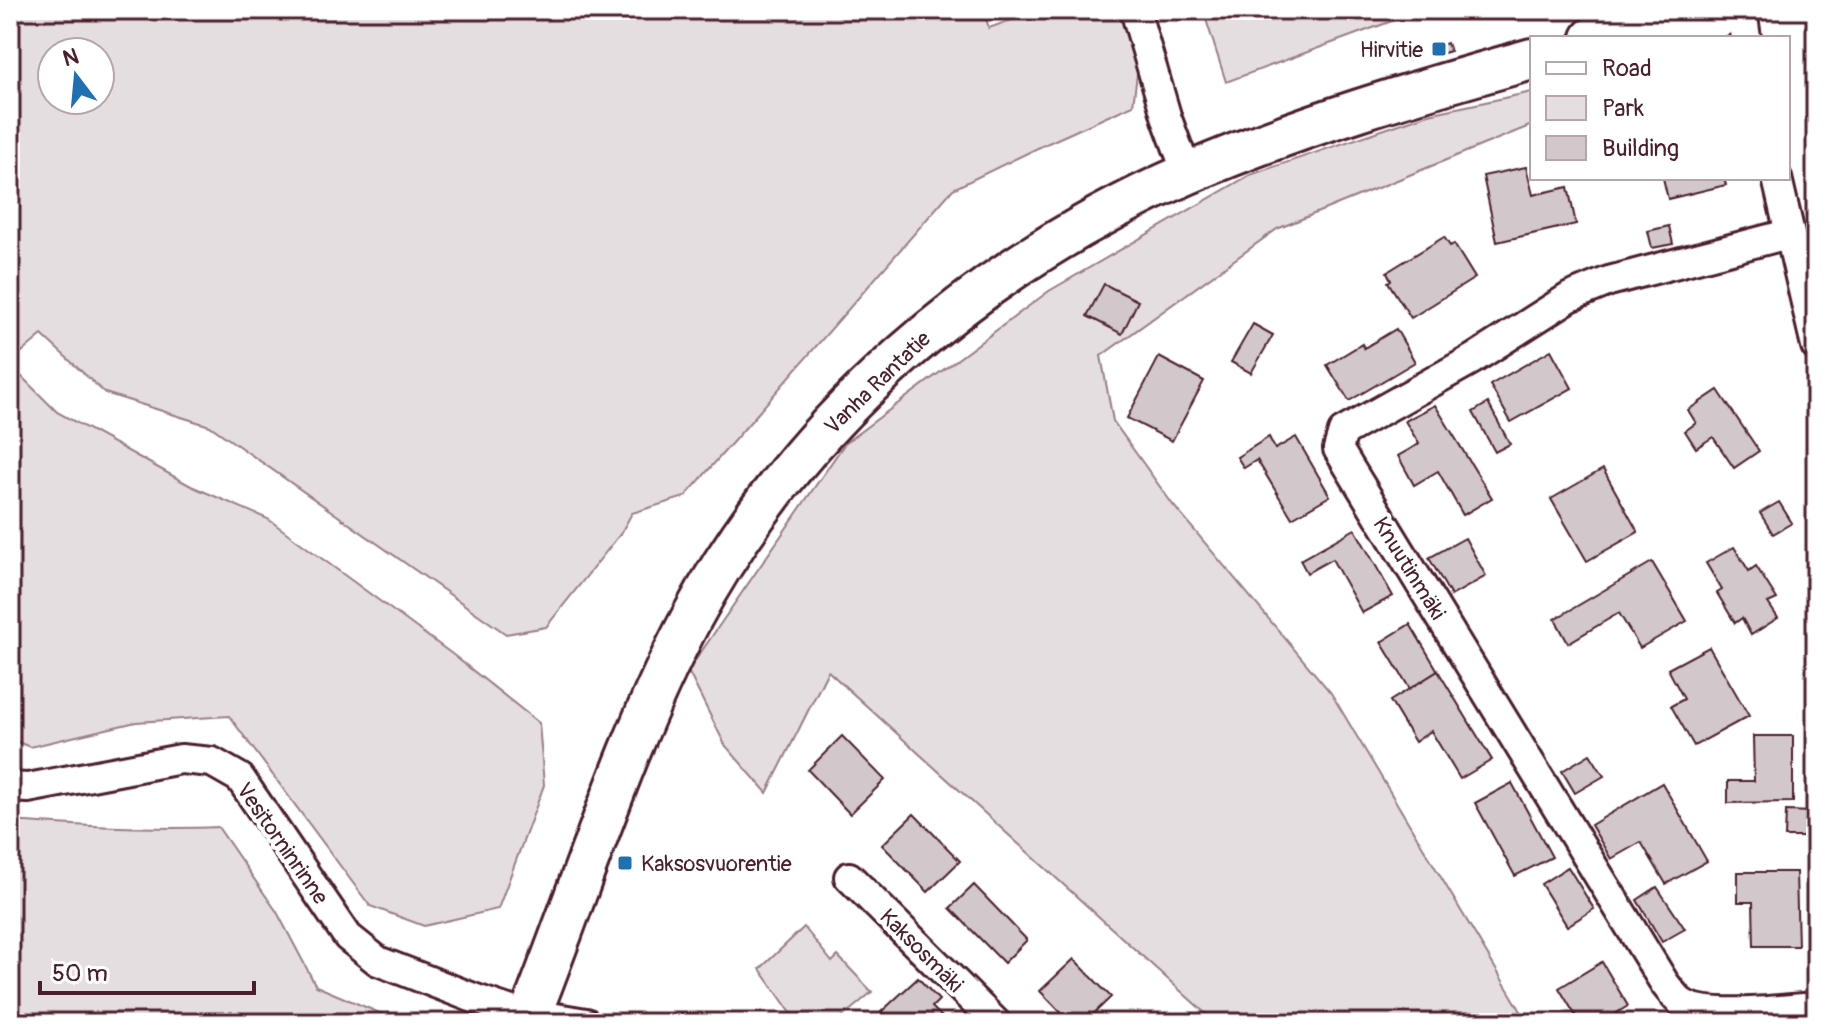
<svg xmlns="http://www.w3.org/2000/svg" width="1826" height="1033" font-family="Pangolin,sans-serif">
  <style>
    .green { fill: #e5dee0; stroke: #987e86; stroke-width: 2; fill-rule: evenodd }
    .building { fill: #d2c7cb; stroke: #4a1f2b; stroke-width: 2 }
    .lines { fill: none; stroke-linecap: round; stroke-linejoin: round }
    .street-casing { stroke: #4a1f2b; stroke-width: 34 }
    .secondary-casing { stroke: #4a1f2b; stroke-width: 46 }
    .street { stroke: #fff; stroke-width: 28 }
    .secondary { stroke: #fff; stroke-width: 40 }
    .poi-dot { fill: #1f6fb2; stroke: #fff; stroke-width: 3 }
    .labels { text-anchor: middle; stroke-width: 8; stroke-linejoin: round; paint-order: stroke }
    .poi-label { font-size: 22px; fill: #4a1f2b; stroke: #fff; text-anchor: end }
    .street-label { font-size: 22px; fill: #4a1f2b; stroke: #fff }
  </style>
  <rect width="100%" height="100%" fill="#fff"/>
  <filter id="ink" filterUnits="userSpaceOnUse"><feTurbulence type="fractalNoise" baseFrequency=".0125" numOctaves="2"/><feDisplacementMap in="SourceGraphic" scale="16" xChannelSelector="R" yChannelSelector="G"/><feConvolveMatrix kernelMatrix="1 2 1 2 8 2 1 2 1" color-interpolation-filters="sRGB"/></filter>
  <g filter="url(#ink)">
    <!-- green -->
    <g class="green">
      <path d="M10,10H983L989,28L1039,10H1121L1139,59L1133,105L1044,145L953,189L685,497L632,513L621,533L546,627L506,634L210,426L105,393L42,335L10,362ZM52,52H100V100H52Z"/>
      <path d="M1203,10H1422L1226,82Z"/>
      <path d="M1532,92V125L1277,229L1101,356L1113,421L1173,505L1331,693L1528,1023H1216L828,671L767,793L725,745L688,671L845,443L1049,291L1250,175L1429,114Z"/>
      <path d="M10,365L57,412L191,486L268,519L452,654L539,723L544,785L498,909L424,926L370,906L229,716L136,722L30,747L10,739Z"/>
      <path d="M10,821C79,826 149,830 218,827L277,912L316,986L403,1023H10Z"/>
      <path d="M804,927L832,962L838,956L872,992L835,1023H798L760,969Z"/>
    </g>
    <!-- building -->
    <g class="building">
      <path d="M1447,43L1450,51L1434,56L1432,49Z"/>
      <path d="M1526,167L1533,195L1568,187L1576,224L1497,242L1483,176Z"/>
      <path d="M1663,178H1724L1726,185L1668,199Z"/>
      <path d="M1669,226L1673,244L1652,248L1648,231Z"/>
      <path d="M1444,237L1450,246L1454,244L1475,278L1411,318L1388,282L1391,280L1387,272Z"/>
      <path d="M1104,284L1138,301L1122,334L1087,316Z"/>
      <path d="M1253,324L1273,335L1251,373L1231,362Z"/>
      <path d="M1396,329L1415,362L1349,401L1327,365L1362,344L1364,348Z"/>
      <path d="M1551,350L1572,388L1511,422L1490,385Z"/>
      <path d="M1159,357L1204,381L1172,441L1127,418Z"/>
      <path d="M1718,390L1759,451L1734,468L1713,437L1696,448L1685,431L1696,423L1688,410Z"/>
      <path d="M1488,403L1510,444L1495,452L1473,412Z"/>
      <path d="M1435,405L1492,498L1463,515L1438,471L1414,485L1398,456L1419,444L1405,421Z"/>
      <path d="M1269,437L1275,449L1296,437L1330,496L1292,518L1257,460L1244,468L1237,457Z"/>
      <path d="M1603,469L1638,532L1587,561L1551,499Z"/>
      <path d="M1779,502L1792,523L1773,534L1760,513Z"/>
      <path d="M1355,529L1393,596L1362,613L1332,559L1307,573L1300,560Z"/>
      <path d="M1465,538L1486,576L1451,596L1429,558Z"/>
      <path d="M1734,547L1749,571L1756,566L1777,599L1768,603L1778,618L1751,635L1742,618L1735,623L1717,593L1722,590L1706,563Z"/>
      <path d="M1652,562L1687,621L1640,648L1619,613L1568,643L1555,619Z"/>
      <path d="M1410,624L1438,671L1410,689L1381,642Z"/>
      <path d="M1709,647L1749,716L1694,746L1671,706L1684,699L1668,669Z"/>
      <path d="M1438,671L1492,760L1460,779L1431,731L1415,742L1390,701Z"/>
      <path d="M842,736L885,780L850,814L808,770Z"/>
      <path d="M1753,736H1793V802L1728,803V781H1754Z"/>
      <path d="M1590,754L1604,776L1575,793L1562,771Z"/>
      <path d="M1512,783L1552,857L1515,876L1475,803Z"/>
      <path d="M1662,783L1707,861L1666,884L1641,842L1611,859L1591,825Z"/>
      <path d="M1786,811L1813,812L1814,837H1785Z"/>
      <path d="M914,814L960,861L928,892L882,845Z"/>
      <path d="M1568,867L1594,909L1567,926L1541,884Z"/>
      <path d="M1738,872H1796L1798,946H1754L1753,902H1738Z"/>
      <path d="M974,885L1027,940L1004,963L950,908Z"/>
      <path d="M1657,887L1685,929L1662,942L1637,900Z"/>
      <path d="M1074,959L1111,997L1084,1023H1071L1040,991Z"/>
      <path d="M1602,962L1628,1006L1600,1023H1580L1559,988Z"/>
      <path d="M918,978L939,1000L932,1007L948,1023H892L881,1012Z"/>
    </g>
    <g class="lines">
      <!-- street casing -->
      <g class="street-casing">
        <g id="street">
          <path d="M1135,10L1167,119L1187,173"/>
          <path d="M1742,10L1746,38"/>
          <path d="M1777,178L1816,346"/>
          <path d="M1788,234L1609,281L1570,297L1473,359L1343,432L1338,449L1665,984C1670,990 1676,999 1682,1003C1706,1020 1786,1009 1816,1007"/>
          <path d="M10,787L28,788L181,759L212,762L240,778L348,937L378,961L476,999L529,1017L556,1018L586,1023"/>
          <path d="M849,877L996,1023"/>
        </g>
      </g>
      <!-- secondary casing -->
      <g class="secondary-casing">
        <g id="secondary">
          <path d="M1592,38L1640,15L1660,10"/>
          <path d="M1636,38L1718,17L1731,10"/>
          <path d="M527,1023C581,888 623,747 692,617C798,419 982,263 1187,174C1298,126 1416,91 1532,59"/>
        </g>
      </g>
      <!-- street -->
      <use href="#street" class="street"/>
      <!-- secondary -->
      <use href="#secondary" class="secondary"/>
    </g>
  </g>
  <!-- markers -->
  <g class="poi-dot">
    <rect x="1431" y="41" width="16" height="16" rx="4"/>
    <rect x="617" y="855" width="16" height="16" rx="4"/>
  </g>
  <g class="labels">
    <!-- poi labels -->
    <g class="poi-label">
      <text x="1423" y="57">Hirvitie</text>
      <text x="641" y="871" text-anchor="start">Kaksosvuorentie</text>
    </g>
    <!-- street labels -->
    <g class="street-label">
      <text transform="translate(877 382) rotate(-44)" y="8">Vanha Rantatie</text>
      <text transform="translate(1410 568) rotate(58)" y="8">Knuutinmäki</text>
      <text transform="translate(283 843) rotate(55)" y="8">Vesitorninrinne</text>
      <text transform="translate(922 950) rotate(45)" y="8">Kaksosmäki</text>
    </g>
  </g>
  <!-- margin -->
  <rect width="1826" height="1033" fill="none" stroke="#fff" stroke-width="40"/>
  <rect x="20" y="20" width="1786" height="993" fill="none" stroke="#4a1f2b" stroke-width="3" filter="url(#ink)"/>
  <!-- legend -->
  <rect x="1530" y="36" width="260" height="144" fill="#ffffff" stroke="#b7a5aa" stroke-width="2"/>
  <rect x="1546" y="62" width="40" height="12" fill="#ffffff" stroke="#b7a5aa" stroke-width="2"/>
  <text x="1602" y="76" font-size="24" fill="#4a1f2b">Road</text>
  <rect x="1546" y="96" width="40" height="24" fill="#e5dee0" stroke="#b7a5aa" stroke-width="2"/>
  <text x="1602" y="116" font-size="24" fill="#4a1f2b">Park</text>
  <rect x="1546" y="136" width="40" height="24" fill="#d2c7cb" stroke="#b7a5aa" stroke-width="2"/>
  <text x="1602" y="156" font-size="24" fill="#4a1f2b">Building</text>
  <!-- north arrow -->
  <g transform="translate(76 76) rotate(344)"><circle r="38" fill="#ffffff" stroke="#b7a5aa" stroke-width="2"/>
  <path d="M0-6L14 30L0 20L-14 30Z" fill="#1f6fb2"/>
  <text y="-12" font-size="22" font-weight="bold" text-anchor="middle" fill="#4a1f2b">N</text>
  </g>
  <!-- scale -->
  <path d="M40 981v12h214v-12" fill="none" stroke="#4a1f2b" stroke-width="4"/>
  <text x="52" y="981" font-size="24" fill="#4a1f2b" stroke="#ffffff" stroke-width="6" paint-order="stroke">50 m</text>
</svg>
